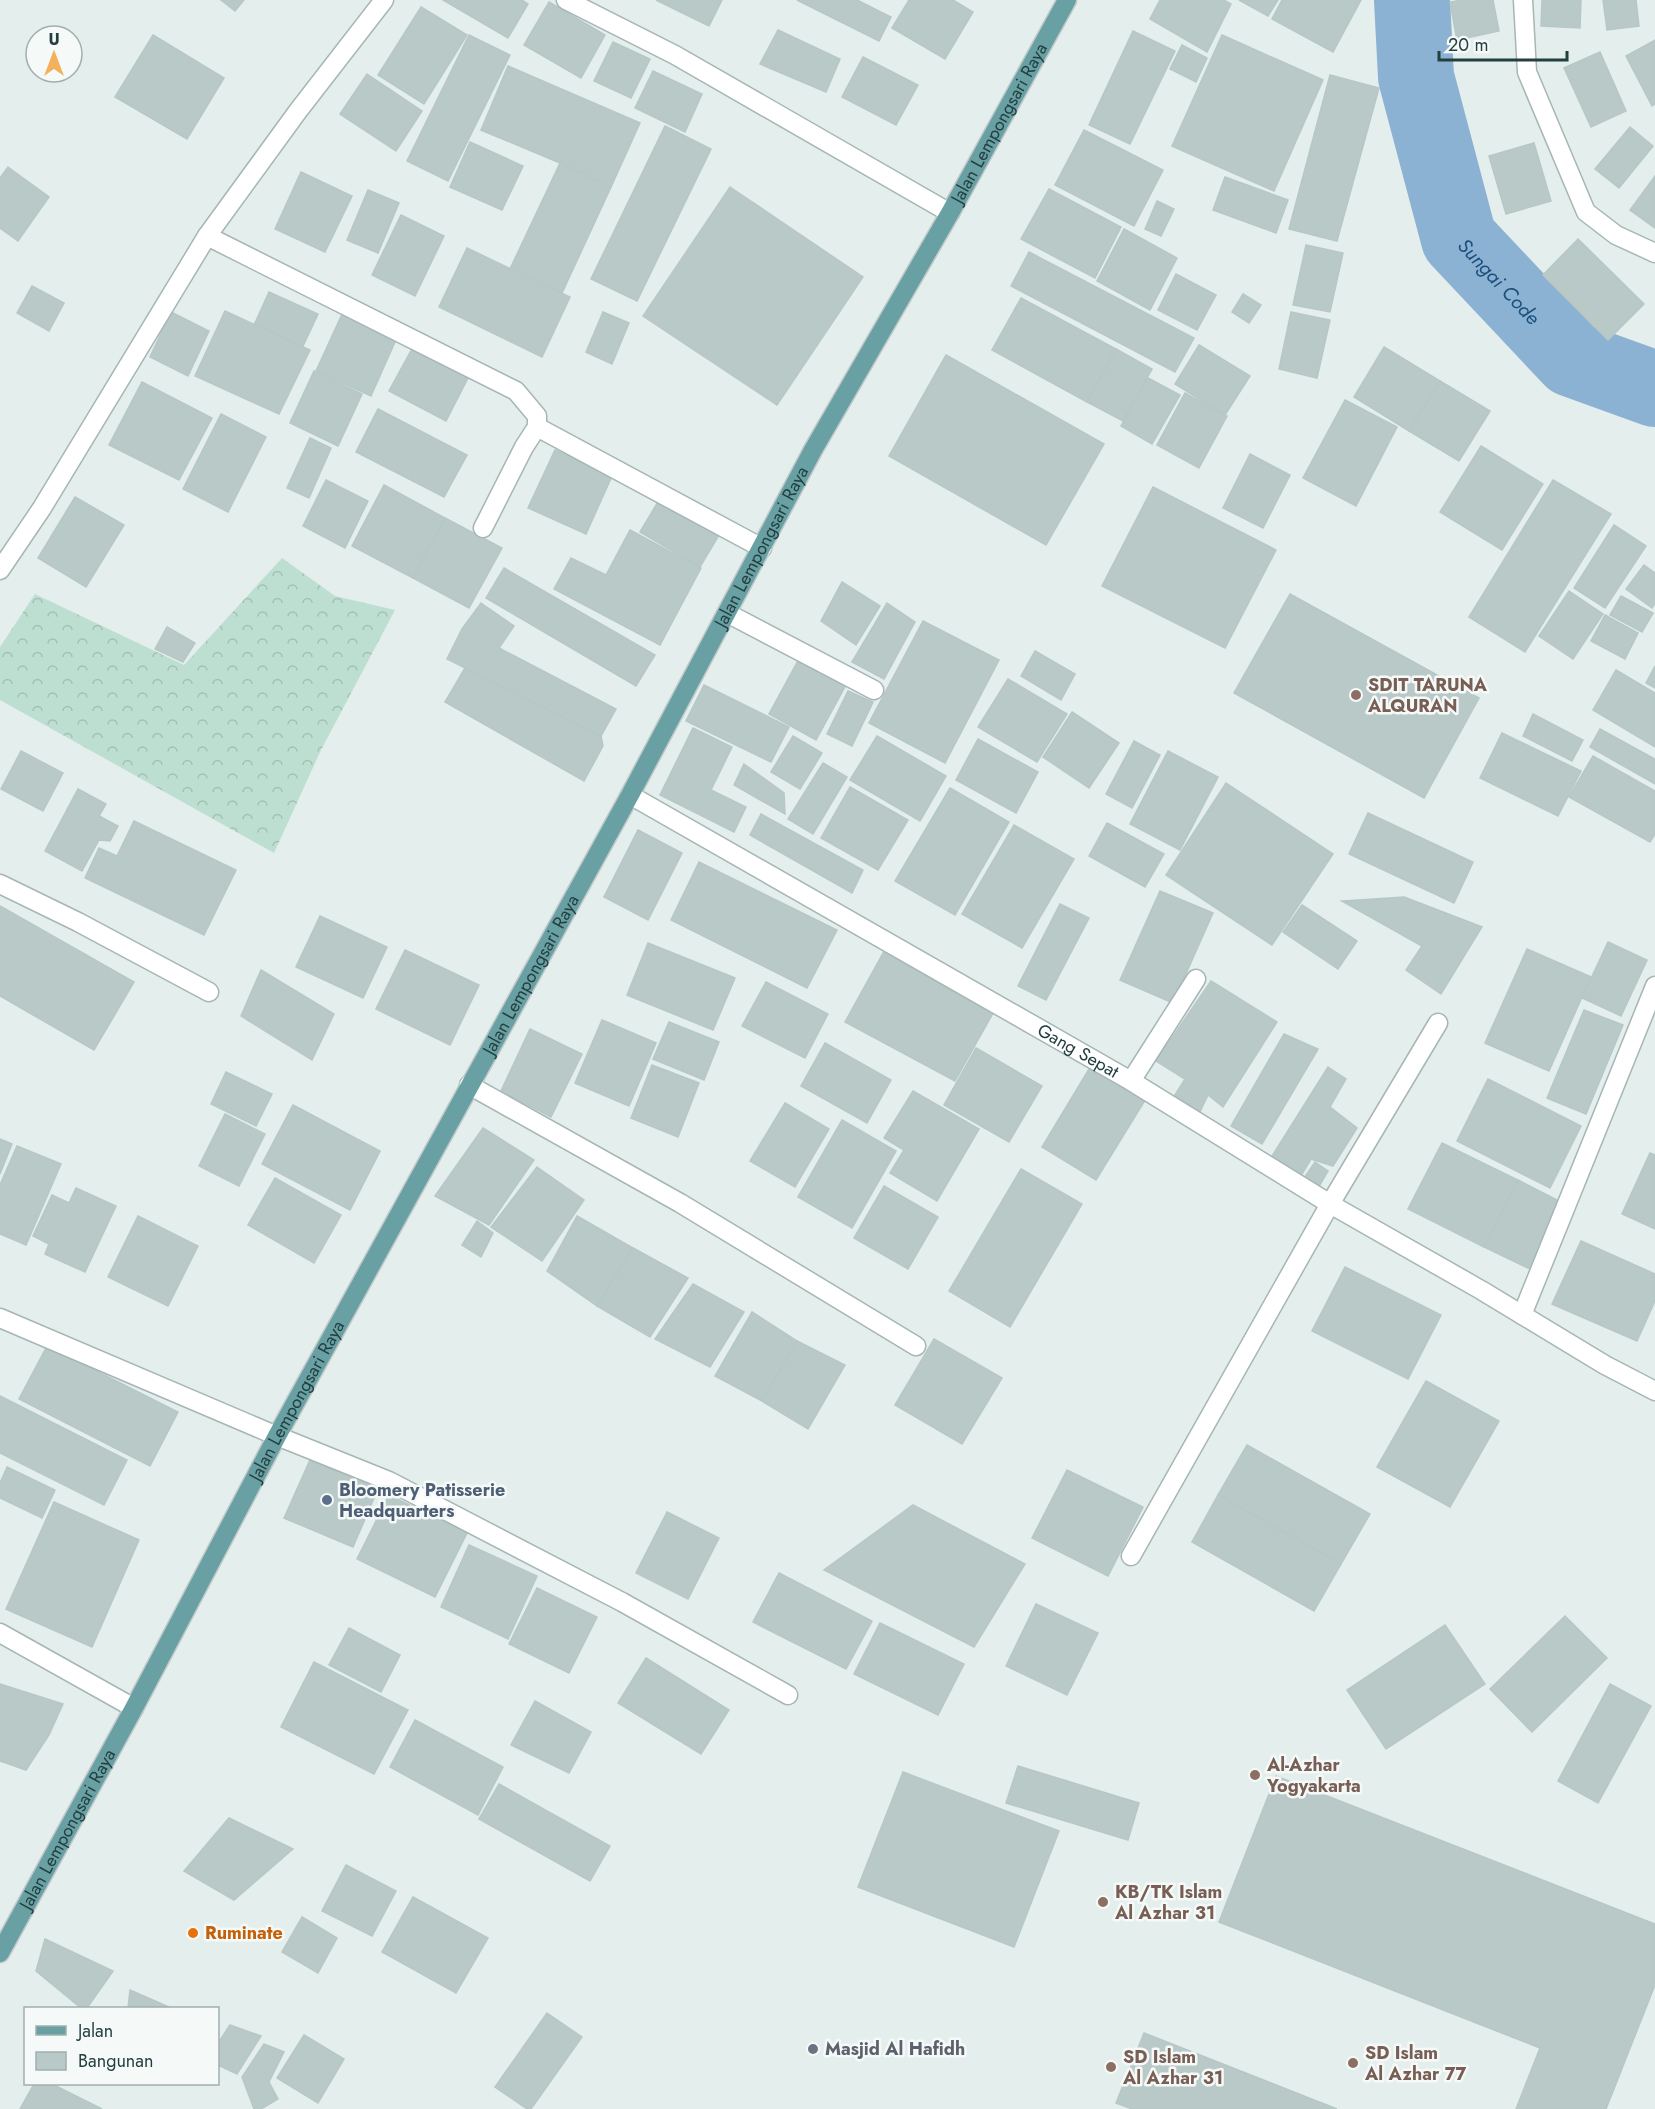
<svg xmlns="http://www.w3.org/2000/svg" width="1655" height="2109" font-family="Jost,sans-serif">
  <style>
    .forest { fill: url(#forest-crowns) }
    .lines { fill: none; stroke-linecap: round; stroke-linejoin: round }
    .river { stroke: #8cb2d3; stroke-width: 76 }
    .building { fill: #b9c9c7; stroke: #b6c8c6; stroke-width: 1.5 }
    .minor-casing { stroke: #a6b6b5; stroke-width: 21 }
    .major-casing { stroke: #c1c9ca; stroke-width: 21 }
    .minor { stroke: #fff; stroke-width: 18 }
    .major { stroke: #68a0a3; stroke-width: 18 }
    .education-dot { fill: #8d6e63; stroke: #f5faf9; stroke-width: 2 }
    .service-dot { fill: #5c6f8a; stroke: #f5faf9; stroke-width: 2 }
    .food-dot { fill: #e8710a; stroke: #f5faf9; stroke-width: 2 }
    .worship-dot { fill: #6b7280; stroke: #f5faf9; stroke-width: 2 }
    .labels { text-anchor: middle; stroke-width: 5; stroke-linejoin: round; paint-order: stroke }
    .street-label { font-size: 18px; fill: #233f40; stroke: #f5faf9 }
    .education-label { font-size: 18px; font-weight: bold; fill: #785e54; stroke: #f5faf9; text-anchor: start }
    .service-label { font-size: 18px; font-weight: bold; fill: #4e5e75; stroke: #f5faf9; text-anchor: start }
    .food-label { font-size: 18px; font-weight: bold; fill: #c56008; stroke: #f5faf9; text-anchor: start }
    .worship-label { font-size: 18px; font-weight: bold; fill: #5b616d; stroke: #f5faf9; text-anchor: start }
    .water-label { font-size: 20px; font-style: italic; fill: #1c4f7d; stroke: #f5faf9 }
  </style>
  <defs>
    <pattern id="forest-crowns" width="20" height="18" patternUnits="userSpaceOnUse" patternTransform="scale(1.5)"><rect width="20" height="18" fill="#bddfd1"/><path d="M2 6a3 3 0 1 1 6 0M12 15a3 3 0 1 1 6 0" fill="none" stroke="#a2c0b4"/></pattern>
  </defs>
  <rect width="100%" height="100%" fill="#e4eeec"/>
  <!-- forest -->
  <path class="forest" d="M282,558L335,596L395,610L321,750L274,853L0,700V647L35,594L184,665Z"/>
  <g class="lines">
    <!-- river -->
    <path class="river" id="s1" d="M1412,0L1416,77L1459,239L1572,359L1655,389"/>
  </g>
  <!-- building -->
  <g class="building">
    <path d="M221,0H244L235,11Z"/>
    <path d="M443,0H522L528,4L508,38Z"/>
    <path d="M656,0H722L709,26Z"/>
    <path d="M797,0H857L891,17L879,41Z"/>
    <path d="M909,0H953L973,12L945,59L892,28Z"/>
    <path d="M1160,0H1224L1231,4L1207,52L1150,19Z"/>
    <path d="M1239,0H1278L1268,16Z"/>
    <path d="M1282,0H1361L1333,52L1272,19Z"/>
    <path d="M1462,0H1493L1499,31L1457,40L1450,2Z"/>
    <path d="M1542,0H1581L1580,28L1541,26Z"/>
    <path d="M1603,0H1636L1639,26L1607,30Z"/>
    <path d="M549,2L605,35L581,78L524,45Z"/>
    <path d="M421,7L467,35L424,104L378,75Z"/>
    <path d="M778,30L840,59L826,92L760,64Z"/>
    <path d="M1133,31L1175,51L1130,144L1089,125Z"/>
    <path d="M153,35L224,78L187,139L115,97Z"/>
    <path d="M469,35L510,55L448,181L407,161Z"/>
    <path d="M1222,35L1323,80L1274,191L1172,146Z"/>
    <path d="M1655,40V104L1652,106L1626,56Z"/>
    <path d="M613,42L650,59L631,98L594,81Z"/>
    <path d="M1182,45L1207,58L1196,82L1170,69Z"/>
    <path d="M1600,52L1626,111L1591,127L1564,68Z"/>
    <path d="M863,57L918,85L896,125L842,97Z"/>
    <path d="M508,66L640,123L611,187L560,163L481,130Z"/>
    <path d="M653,71L702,94L685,132L635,108Z"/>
    <path d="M367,74L422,111L396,151L340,114Z"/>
    <path d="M1330,75L1379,88L1337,241L1289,229Z"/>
    <path d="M665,126L711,149L637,301L591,279Z"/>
    <path d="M1630,127L1653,146L1619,188L1595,169Z"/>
    <path d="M1084,130L1163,170L1134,226L1055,185Z"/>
    <path d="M470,142L523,166L502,210L450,187Z"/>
    <path d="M1534,143L1551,201L1506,214L1489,156Z"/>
    <path d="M560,163L611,187L562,293L510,269Z"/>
    <path d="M8,167L49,197L18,241L0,228V178Z"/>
    <path d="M301,172L352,196L325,252L275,229Z"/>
    <path d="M1655,176V228L1630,210Z"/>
    <path d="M1225,177L1288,200L1276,233L1213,210Z"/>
    <path d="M730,187L863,277L777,405L643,316Z"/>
    <path d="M1049,189L1121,227L1095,278L1021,239Z"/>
    <path d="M368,190L399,203L378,253L347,240Z"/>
    <path d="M1157,201L1174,209L1161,236L1145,229Z"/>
    <path d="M401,215L444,236L415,296L372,275Z"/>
    <path d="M1124,229L1177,258L1150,310L1097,281Z"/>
    <path d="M1578,239L1644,304L1608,340L1543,275Z"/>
    <path d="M1306,245L1343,253L1330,312L1293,305Z"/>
    <path d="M467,248L570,297L542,357L439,307Z"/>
    <path d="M1029,252L1194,338L1175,372L1011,286Z"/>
    <path d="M1176,274L1216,295L1197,330L1158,310Z"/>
    <path d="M32,286L64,303L49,331L17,313Z"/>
    <path d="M269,292L318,314L303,346L254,325Z"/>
    <path d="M1243,294L1261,305L1249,323L1232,312Z"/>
    <path d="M1021,298L1116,349L1087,402L992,350Z"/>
    <path d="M344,310L399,333L371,396L316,371Z"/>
    <path d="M225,311L310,350L279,414L195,376Z"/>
    <path d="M171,312L209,331L188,376L150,357Z"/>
    <path d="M603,312L629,323L612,364L586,352Z"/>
    <path d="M1291,312L1330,320L1317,378L1279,369Z"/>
    <path d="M1199,345L1250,376L1225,415L1175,384Z"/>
    <path d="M413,347L469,376L446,421L389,391Z"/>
    <path d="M1384,347L1440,381L1409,431L1354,397Z"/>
    <path d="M1116,349L1152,369L1123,421L1087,402Z"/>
    <path d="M946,355L1104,444L1046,545L889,456Z"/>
    <path d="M314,371L362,394L338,446L290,423Z"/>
    <path d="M1148,378L1180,395L1152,444L1121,426Z"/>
    <path d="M1440,381L1490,411L1459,461L1409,431Z"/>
    <path d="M142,382L212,418L179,480L109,445Z"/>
    <path d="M1185,393L1227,416L1199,468L1157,445Z"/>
    <path d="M1345,400L1397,427L1356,506L1303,478Z"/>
    <path d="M378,409L467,455L444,497L356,452Z"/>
    <path d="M221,414L266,437L228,512L183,489Z"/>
    <path d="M310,438L331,448L309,498L287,488Z"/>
    <path d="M1481,446L1543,484L1502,550L1440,512Z"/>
    <path d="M555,450L612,476L586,534L528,508Z"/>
    <path d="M1250,454L1290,475L1263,528L1223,508Z"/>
    <path d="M326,480L368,501L345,548L303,526Z"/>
    <path d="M1553,480L1611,514L1525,652L1469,617Z"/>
    <path d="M384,485L445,518L413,578L352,546Z"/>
    <path d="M1153,487L1276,550L1225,648L1102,586Z"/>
    <path d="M662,495L722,530L700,567L640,532Z"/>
    <path d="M75,497L124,525L86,587L38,558Z"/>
    <path d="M445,518L502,548L469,608L413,578Z"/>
    <path d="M1614,525L1646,546L1605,608L1574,588Z"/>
    <path d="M630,530L701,568L660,645L554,589L571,558L606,575Z"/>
    <path d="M1644,565L1655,573V603L1652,608L1626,589Z"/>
    <path d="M504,568L655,655L636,686L486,598Z"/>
    <path d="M842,582L880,606L856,645L821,621Z"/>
    <path d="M1569,591L1603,614L1573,659L1539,636Z"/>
    <path d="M1290,594L1479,698L1424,798L1234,693Z"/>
    <path d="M1621,596L1653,613L1642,632L1610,615Z"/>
    <path d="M481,603L514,626L499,648L616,709L601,736L447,659L462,629Z"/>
    <path d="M887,603L915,622L884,679L852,662Z"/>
    <path d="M1605,615L1638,633L1625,659L1591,641Z"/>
    <path d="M923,621L999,660L945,763L869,723Z"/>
    <path d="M167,627L195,643L183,662L155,649Z"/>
    <path d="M1035,651L1075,674L1061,700L1021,676Z"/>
    <path d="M800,657L847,683L816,740L769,714Z"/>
    <path d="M1655,666V688L1646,683Z"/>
    <path d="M465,668L601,736L603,746L584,781L445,702Z"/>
    <path d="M1616,670L1655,693V747L1593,710Z"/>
    <path d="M1008,679L1067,714L1037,762L978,727Z"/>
    <path d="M704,685L789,727L771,762L686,721Z"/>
    <path d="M848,691L873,702L852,746L827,734Z"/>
    <path d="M1072,712L1119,743L1089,788L1043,757Z"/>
    <path d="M1533,714L1583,740L1572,761L1523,736Z"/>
    <path d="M693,728L732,747L711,790L746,807L734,832L660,795Z"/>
    <path d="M1600,729L1655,759V784L1590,747Z"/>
    <path d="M1502,733L1581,771L1558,816L1480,778Z"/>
    <path d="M793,736L822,753L800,789L771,772Z"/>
    <path d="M877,736L946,776L920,821L850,780Z"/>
    <path d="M978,739L1038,772L1016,813L956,780Z"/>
    <path d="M1134,741L1160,755L1132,808L1106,794Z"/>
    <path d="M21,751L63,773L43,811L1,789Z"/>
    <path d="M1168,751L1218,777L1180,850L1130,824Z"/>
    <path d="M1593,756L1655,791V834L1650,842L1569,797Z"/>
    <path d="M823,763L847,777L813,834L788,819Z"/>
    <path d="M744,764L784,793L785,814L734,785Z"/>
    <path d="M1226,783L1333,854L1272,945L1166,875Z"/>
    <path d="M850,787L908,820L878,870L821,838Z"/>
    <path d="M950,788L1009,822L955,915L895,881Z"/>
    <path d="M78,789L106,804L99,816L118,826L110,841L99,840L82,871L45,851Z"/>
    <path d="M1368,813L1473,862L1454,903L1349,854Z"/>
    <path d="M761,814L863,870L852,893L750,835Z"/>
    <path d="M134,821L236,870L204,935L85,878L99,848L117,856Z"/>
    <path d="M1107,823L1164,854L1145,887L1089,856Z"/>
    <path d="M1014,825L1074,859L1022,948L962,914Z"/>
    <path d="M638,830L682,853L648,920L604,897Z"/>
    <path d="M699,862L837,930L807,988L671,920Z"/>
    <path d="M1160,891L1213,913L1173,1003L1120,980Z"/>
    <path d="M1404,897L1482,927L1441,994L1406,970L1422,946L1342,901Z"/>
    <path d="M1060,904L1089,918L1046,1000L1018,986Z"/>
    <path d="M1302,905L1357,941L1338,969L1283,932Z"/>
    <path d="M0,906L134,982L94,1050L0,996Z"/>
    <path d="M320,916L387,947L363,998L296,967Z"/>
    <path d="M1608,942L1647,960L1621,1016L1582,998Z"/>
    <path d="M648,943L735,978L713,1030L627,995Z"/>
    <path d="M887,946L997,1006L955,1081L845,1022Z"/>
    <path d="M1527,949L1591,977L1549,1071L1485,1043Z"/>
    <path d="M405,950L479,985L450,1045L376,1009Z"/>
    <path d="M261,970L334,1014L312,1060L241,1016Z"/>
    <path d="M1211,981L1277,1022L1223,1107L1208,1095L1199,1114L1173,1098L1185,1079L1156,1061Z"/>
    <path d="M766,982L828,1014L805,1058L742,1026Z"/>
    <path d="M1584,1010L1623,1025L1586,1114L1547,1098Z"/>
    <path d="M602,1020L656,1043L629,1106L575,1083Z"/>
    <path d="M669,1022L719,1042L704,1080L653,1059Z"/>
    <path d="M530,1029L582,1054L551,1117L501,1091Z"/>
    <path d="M1284,1034L1318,1049L1262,1144L1231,1126Z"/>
    <path d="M825,1043L891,1080L867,1123L801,1086Z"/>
    <path d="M976,1048L1042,1086L1009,1142L944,1105Z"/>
    <path d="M1092,1064L1147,1097L1096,1180L1042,1147Z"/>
    <path d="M652,1065L699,1083L678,1137L631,1118Z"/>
    <path d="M1328,1067L1346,1079L1330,1107L1357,1128L1333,1166L1311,1159L1299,1179L1272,1156Z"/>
    <path d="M226,1072L272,1094L256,1126L211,1104Z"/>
    <path d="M1488,1079L1581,1126L1550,1188L1457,1141Z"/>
    <path d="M913,1091L979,1129L937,1201L890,1173L904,1150L884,1138Z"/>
    <path d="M785,1103L829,1129L795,1187L750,1161Z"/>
    <path d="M293,1105L380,1151L350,1210L262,1164Z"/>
    <path d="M225,1114L265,1134L239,1186L199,1166Z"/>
    <path d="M842,1120L896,1151L852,1228L798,1197Z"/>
    <path d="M483,1128L534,1160L489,1225L435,1196Z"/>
    <path d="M0,1139L12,1144L0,1174Z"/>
    <path d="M1442,1143L1518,1180L1484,1247L1408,1209Z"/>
    <path d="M17,1146L61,1164L26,1245L0,1234V1185Z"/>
    <path d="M1650,1153L1655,1155V1229L1622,1214Z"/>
    <path d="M1315,1162L1328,1171L1317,1190L1302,1181Z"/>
    <path d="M537,1167L584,1200L542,1261L491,1227Z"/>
    <path d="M1021,1169L1082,1204L1010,1327L949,1291Z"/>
    <path d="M275,1178L341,1215L314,1263L248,1225Z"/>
    <path d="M1518,1180L1565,1204L1532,1270L1484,1247Z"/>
    <path d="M884,1186L938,1217L908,1269L854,1238Z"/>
    <path d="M76,1188L116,1206L85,1272L45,1254L49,1244L33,1236L52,1195L69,1203Z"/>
    <path d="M138,1216L198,1246L168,1306L108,1277Z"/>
    <path d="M577,1216L633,1248L597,1306L547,1271Z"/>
    <path d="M477,1221L493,1233L481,1257L462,1245Z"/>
    <path d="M1581,1241L1655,1274V1301L1637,1341L1552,1304Z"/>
    <path d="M633,1248L688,1278L650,1337L597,1306Z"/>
    <path d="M1345,1267L1441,1315L1408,1379L1312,1331Z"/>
    <path d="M693,1284L744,1312L710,1367L655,1339Z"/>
    <path d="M752,1312L797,1341L762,1401L715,1376Z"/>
    <path d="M934,1339L1002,1378L962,1444L895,1405Z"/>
    <path d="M797,1341L845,1365L808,1429L762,1401Z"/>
    <path d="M47,1346L178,1412L150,1466L19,1399Z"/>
    <path d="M1426,1381L1499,1421L1450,1507L1377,1467Z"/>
    <path d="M0,1396L127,1460L104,1505L0,1453Z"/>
    <path d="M1247,1445L1370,1514L1341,1564L1218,1495Z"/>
    <path d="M310,1460L378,1489L353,1547L284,1518Z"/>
    <path d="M7,1467L55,1490L42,1518L0,1498V1483Z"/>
    <path d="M1067,1470L1143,1507L1108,1576L1032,1538Z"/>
    <path d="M389,1495L467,1533L435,1597L357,1559Z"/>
    <path d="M1218,1495L1341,1564L1314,1611L1192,1542Z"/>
    <path d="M54,1502L139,1540L92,1647L6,1609Z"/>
    <path d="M913,1505L1025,1564L974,1647L824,1570Z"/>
    <path d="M667,1512L719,1538L688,1599L636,1573Z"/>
    <path d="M469,1545L537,1576L508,1639L441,1607Z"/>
    <path d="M779,1573L872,1621L846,1669L753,1622Z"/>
    <path d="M537,1588L597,1617L569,1673L509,1644Z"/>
    <path d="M1036,1604L1098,1633L1067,1695L1006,1666Z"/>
    <path d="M1565,1616L1607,1658L1532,1732L1490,1689Z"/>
    <path d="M880,1623L964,1664L938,1715L854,1674Z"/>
    <path d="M1445,1625L1485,1684L1386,1749L1347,1690Z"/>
    <path d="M349,1628L400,1655L381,1692L329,1665Z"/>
    <path d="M646,1658L729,1710L701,1754L618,1703Z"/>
    <path d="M314,1662L408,1710L374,1774L281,1727Z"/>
    <path d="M0,1684L63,1704L49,1735L26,1770L0,1761Z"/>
    <path d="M1610,1684L1651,1706L1598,1803L1558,1781Z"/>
    <path d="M535,1701L591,1732L569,1773L511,1745Z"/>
    <path d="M415,1720L503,1767L478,1815L390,1767Z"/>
    <path d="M1018,1766L1139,1803L1128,1840L1006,1803Z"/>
    <path d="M903,1772L1059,1831L1014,1947L858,1887Z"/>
    <path d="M1276,1776L1655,1924V1985L1606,2109H1516L1540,2048L1219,1922Z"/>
    <path d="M499,1784L610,1846L590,1881L479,1819Z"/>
    <path d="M229,1818L293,1849L234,1900L184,1871Z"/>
    <path d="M346,1865L396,1891L372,1936L322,1911Z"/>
    <path d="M413,1897L488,1938L456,1993L382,1952Z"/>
    <path d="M302,1917L337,1938L318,1973L282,1952Z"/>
    <path d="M45,1939L113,1971L87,2008H81L36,1971Z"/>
    <path d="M130,1990L171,2008H128Z"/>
    <path d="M547,2013L582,2037L531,2109H527L495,2087Z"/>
    <path d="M230,2025L261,2036L237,2074L218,2065V2043Z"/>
    <path d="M1144,2033L1337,2109H1132L1116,2103Z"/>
    <path d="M304,2035L344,2059L318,2103L277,2078Z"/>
    <path d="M264,2044L284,2052L269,2082L278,2099L261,2109H254L242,2077Z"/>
    <path d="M34,2084H52L102,2109H20Z"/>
  </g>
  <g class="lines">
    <!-- minor casing -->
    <g class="minor-casing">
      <g id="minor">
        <path d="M566,0L675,55L950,213"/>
        <path d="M1523,0L1527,72L1586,212L1616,235L1655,253"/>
        <path d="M207,236L516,391L537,416V427L524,447L483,528"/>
        <path d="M537,427L762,548"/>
        <path d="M0,570L42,508L207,236L298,111L384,0"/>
        <path d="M727,613L874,690"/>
        <path id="s2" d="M630,795L1131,1081L1330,1204L1481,1290L1605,1365L1655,1391"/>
        <path d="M0,884L78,922L209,992"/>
        <path d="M1131,1081L1196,979"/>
        <path d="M469,1085L680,1203L916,1346"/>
        <path d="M1522,1315L1655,986"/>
        <path d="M0,1318L277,1436L389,1481L622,1602L788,1695"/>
        <path d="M1131,1556L1330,1204L1438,1023"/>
        <path d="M0,1633L134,1708"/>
      </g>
    </g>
    <!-- major casing -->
    <g class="major-casing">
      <g id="major">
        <path id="s3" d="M0,1953L134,1708L277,1436L630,795L813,450L950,213L1067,0"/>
      </g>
    </g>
    <!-- minor -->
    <use href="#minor" class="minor"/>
    <!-- major -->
    <use href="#major" class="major"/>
  </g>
  <!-- markers -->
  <g class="education-dot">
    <circle cx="1356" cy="695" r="6"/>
    <circle cx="1255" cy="1775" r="6"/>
    <circle cx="1103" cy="1902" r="6"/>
    <circle cx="1353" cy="2063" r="6"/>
    <circle cx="1111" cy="2067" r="6"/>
  </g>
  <circle class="service-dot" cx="327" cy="1500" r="6"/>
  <circle class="food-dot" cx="193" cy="1933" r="6"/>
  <circle class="worship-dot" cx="813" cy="2049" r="6"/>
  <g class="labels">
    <!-- street labels -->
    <g class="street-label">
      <text dy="6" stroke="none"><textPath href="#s3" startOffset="2085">Jalan Lempongsari Raya</textPath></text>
      <text dy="6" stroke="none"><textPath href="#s3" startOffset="1599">Jalan Lempongsari Raya</textPath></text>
      <text dy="6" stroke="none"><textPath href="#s3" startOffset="1113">Jalan Lempongsari Raya</textPath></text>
      <text dy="6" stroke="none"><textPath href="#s2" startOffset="516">Gang Sepat</textPath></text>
      <text dy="6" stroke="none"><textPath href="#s3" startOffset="627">Jalan Lempongsari Raya</textPath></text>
      <text dy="6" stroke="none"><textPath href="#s3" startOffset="141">Jalan Lempongsari Raya</textPath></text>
    </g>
    <!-- education labels -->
    <g class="education-label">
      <text x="1368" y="691">SDIT TARUNA<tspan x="1368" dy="21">ALQURAN</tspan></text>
      <text x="1267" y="1771">Al-Azhar<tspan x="1267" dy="21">Yogyakarta</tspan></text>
      <text x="1115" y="1898">KB/TK Islam<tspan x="1115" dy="21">Al Azhar 31</tspan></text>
      <text x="1365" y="2059">SD Islam<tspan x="1365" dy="21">Al Azhar 77</tspan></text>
      <text x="1123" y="2063">SD Islam<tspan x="1123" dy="21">Al Azhar 31</tspan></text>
    </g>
    <!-- service labels -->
    <g class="service-label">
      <text x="339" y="1496">Bloomery Patisserie<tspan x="339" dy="21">Headquarters</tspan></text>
    </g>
    <!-- food labels -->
    <g class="food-label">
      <text x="205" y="1939">Ruminate</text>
    </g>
    <!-- worship labels -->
    <g class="worship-label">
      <text x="825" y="2055">Masjid Al Hafidh</text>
    </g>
    <!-- water labels -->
    <g class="water-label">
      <text dy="7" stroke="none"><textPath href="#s1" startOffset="303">Sungai Code</textPath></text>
    </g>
  </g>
  <!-- legend -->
  <rect x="24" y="2007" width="195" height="78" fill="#f5faf9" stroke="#a1afaf" stroke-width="1.5"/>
  <rect x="36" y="2026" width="30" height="9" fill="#68a0a3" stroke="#a1afaf" stroke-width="1.5"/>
  <text x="78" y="2037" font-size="18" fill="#233f40">Jalan</text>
  <rect x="36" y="2052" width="30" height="18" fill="#b9c9c7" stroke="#a1afaf" stroke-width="1.5"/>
  <text x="78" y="2067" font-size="18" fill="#233f40">Bangunan</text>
  <!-- north arrow -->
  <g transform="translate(54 54)"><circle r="28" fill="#f5faf9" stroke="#a1afaf" stroke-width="1.5"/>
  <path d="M0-4.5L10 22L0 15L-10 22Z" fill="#f3b05d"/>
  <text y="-9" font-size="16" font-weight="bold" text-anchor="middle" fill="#233f40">U</text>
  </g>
  <!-- scale -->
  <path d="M1439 51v9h128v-9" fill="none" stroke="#233f40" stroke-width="3"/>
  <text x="1448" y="51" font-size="18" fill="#233f40" stroke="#f5faf9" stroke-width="4.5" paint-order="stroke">20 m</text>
</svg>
